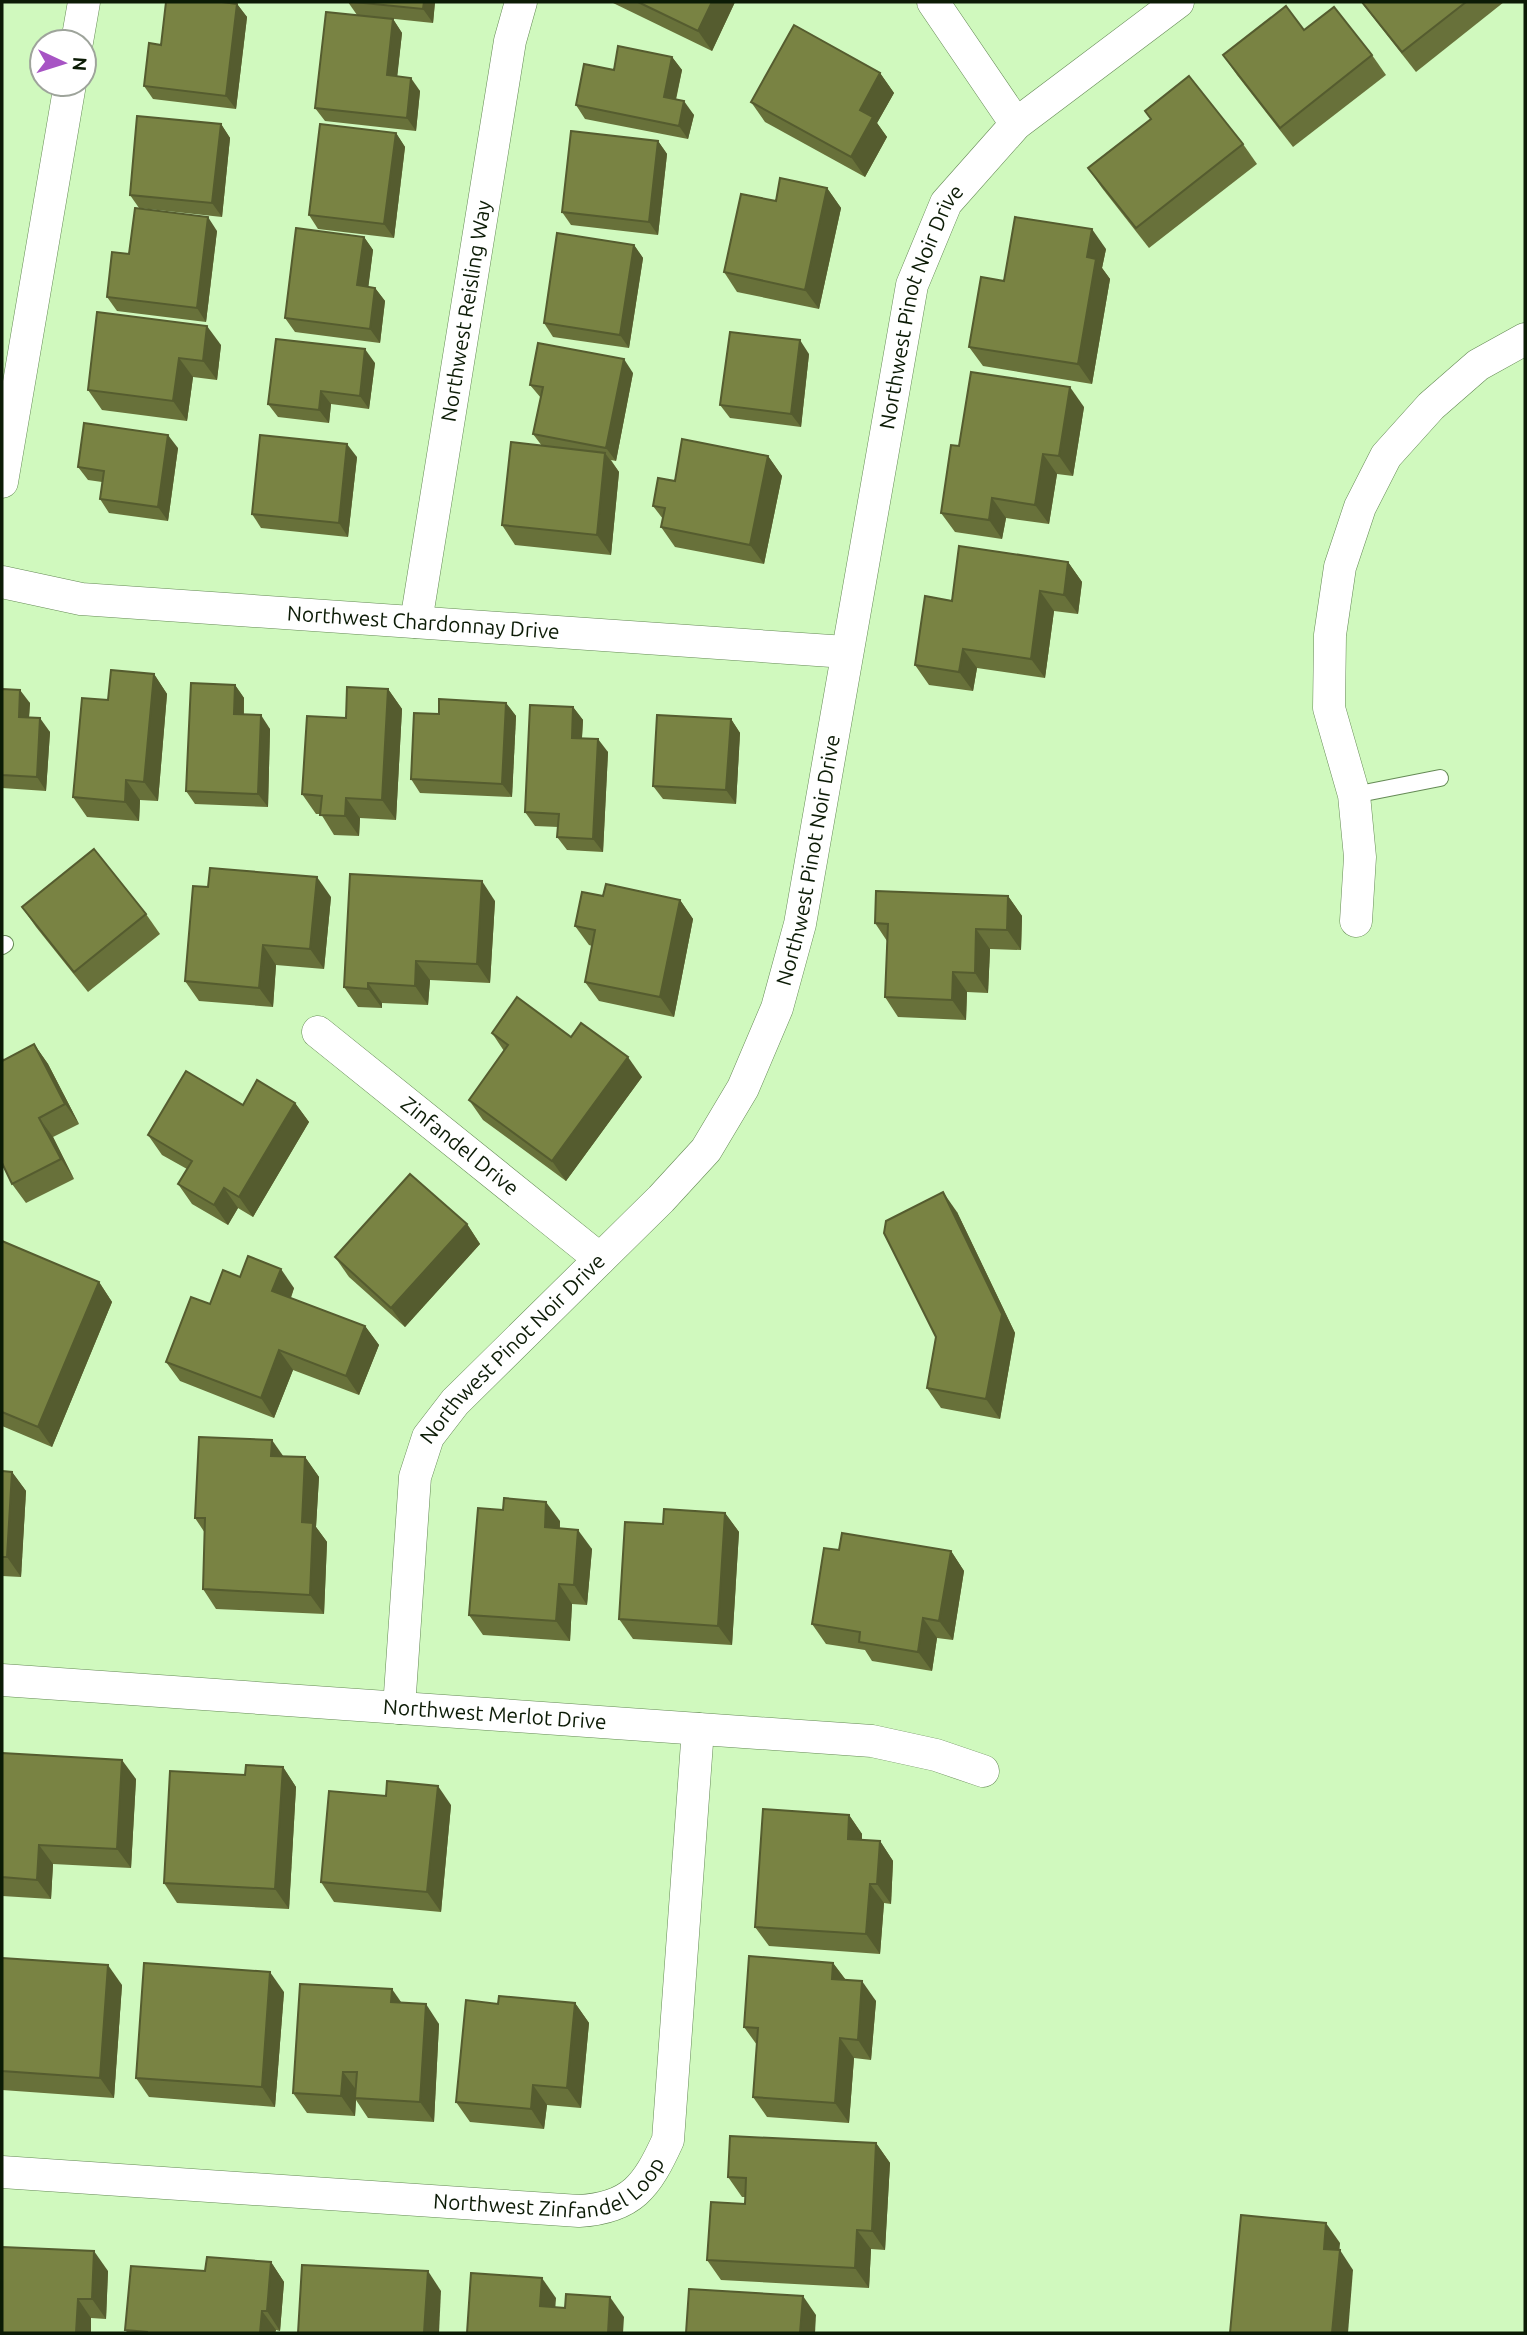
<svg xmlns="http://www.w3.org/2000/svg" width="1527" height="2335" font-family="Ubuntu,sans-serif">
  <style>
    .lines { fill: none; stroke-linecap: round; stroke-linejoin: round }
    .service-casing { stroke: #658a55; stroke-width: 18 }
    .minor-casing { stroke: #658a55; stroke-width: 33 }
    .service { stroke: #fff; stroke-width: 16 }
    .minor { stroke: #fff; stroke-width: 32 }
    .wall { fill: #68713a }
    .shaded-wall { fill: #555c2f }
    .building { fill: #798343; stroke: #555c2f; stroke-width: 2 }
    .labels { text-anchor: middle; stroke-width: 5; stroke-linejoin: round; paint-order: stroke }
    .street-label { font-size: 21px; fill: #0c1b06; stroke: #fff }
  </style>
  <rect width="100%" height="100%" fill="#d0f9be"/>
  <g class="lines">
    <!-- service casing -->
    <g class="service-casing">
      <g id="service">
        <path d="M1354,795L1440,778"/>
        <path d="M2,946L5,944"/>
      </g>
    </g>
    <!-- minor casing -->
    <g class="minor-casing">
      <g id="minor">
        <path d="M933,2L1016,124"/>
        <path d="M77,42L84,2"/>
        <path d="M2,482L70,84"/>
        <path id="s1" d="M2,582L81,599L846,652"/>
        <path id="s2" d="M416,622L510,41L521,2"/>
        <path d="M1356,921L1360,857L1354,795L1329,708L1330,635L1340,567L1360,507L1386,456L1431,406L1478,365L1525,339"/>
        <path id="s3" d="M318,1032L600,1259"/>
        <path id="s4" d="M2,1680L872,1741L936,1755L983,1771"/>
        <path id="s5" d="M399,1708L415,1477L428,1437L455,1402L661,1199L706,1150L743,1088L777,1008L800,924L912,285L946,203L1016,124L1178,2"/>
        <path id="s6" d="M2,2172L579,2211C632,2208 647,2186 668,2140L698,1729"/>
      </g>
    </g>
    <!-- service -->
    <use href="#service" class="service"/>
    <!-- minor -->
    <use href="#minor" class="minor"/>
  </g>
  <!-- wall -->
  <g class="wall">
    <path d="M348,2H435L433,23L357,15Z"/>
    <path d="M611,2H735L712,51Z"/>
    <path d="M1361,2H1504L1416,72Z"/>
    <path d="M237,4L247,17L236,109L153,99L144,86L161,45Z"/>
    <path d="M393,19L402,33L397,76L420,91L416,131L325,121L315,108Z"/>
    <path d="M1304,30L1372,55L1386,75L1293,147L1237,75L1223,55Z"/>
    <path d="M672,57L682,70L676,100L694,115L688,139L585,119L576,105L614,70Z"/>
    <path d="M880,73L894,93L877,123L887,137L865,177L765,122L751,102Z"/>
    <path d="M1151,119L1243,144L1257,164L1149,248L1102,188L1088,168Z"/>
    <path d="M221,124L230,138L222,217L139,208L130,195Z"/>
    <path d="M396,133L405,147L394,238L318,229L309,215Z"/>
    <path d="M658,141L667,154L658,235L571,225L562,212Z"/>
    <path d="M827,188L841,208L819,309L737,292L724,272L776,201Z"/>
    <path d="M217,231L206,322L117,311L107,297L129,254Z"/>
    <path d="M364,237L373,250L368,287L375,288L385,301L380,343L295,332L285,318Z"/>
    <path d="M634,245L643,258L629,348L553,337L544,323Z"/>
    <path d="M1106,249L1102,268L1110,279L1092,384L983,366L969,347L1004,281Z"/>
    <path d="M97,312L221,345L217,380L193,377L187,421L102,410L88,390Z"/>
    <path d="M809,354L801,427L730,418L720,405Z"/>
    <path d="M375,363L369,409L331,404L329,423L278,417L268,404Z"/>
    <path d="M633,373L616,461L611,460L619,472L611,555L515,545L502,525L542,446L533,434L541,398L530,385Z"/>
    <path d="M1084,407L1073,476L1057,474L1049,524L1006,518L1002,539L955,532L941,513L959,446Z"/>
    <path d="M178,448L168,521L109,513L100,499L102,482L88,480L78,467Z"/>
    <path d="M768,456L782,476L764,564L675,547L661,527L663,519L653,506L675,481Z"/>
    <path d="M357,457L348,537L261,528L252,514Z"/>
    <path d="M1068,562L1082,582L1078,614L1054,611L1045,678L977,668L973,691L929,685L915,665L952,601Z"/>
    <path d="M154,674L167,694L158,801L140,800L139,821L87,817L73,797Z"/>
    <path d="M235,685L244,698V715L270,729L268,807L195,804L186,791Z"/>
    <path d="M2,689L30,703L29,718L50,732L46,791L2,788Z"/>
    <path d="M388,689L402,709L396,820L360,818L359,836L334,835L321,814H316L302,794L346,718Z"/>
    <path d="M506,703L516,716L512,797L420,793L411,779L439,714Z"/>
    <path d="M573,707L583,720L582,738L608,752L603,852L567,850L557,837L558,827L535,826L525,812Z"/>
    <path d="M731,719L740,733L736,804L663,799L653,786Z"/>
    <path d="M603,896L680,900L693,919L674,1017L599,1001L585,982L592,946L589,945L575,926Z"/>
    <path d="M1008,896L1022,916L1021,950L990,949L988,993L967,992L966,1020L898,1017L885,997L887,941L875,923Z"/>
    <path d="M331,897L324,969L276,965L273,1007L199,1001L185,981Z"/>
    <path d="M495,901L490,983L430,980L428,1005L382,1003V1008L358,1007L344,987Z"/>
    <path d="M22,907L146,914L160,934L88,992L36,927Z"/>
    <path d="M492,1033L571,1037L642,1077L566,1181L483,1120L469,1100L504,1051Z"/>
    <path d="M34,1044L48,1064L79,1124L53,1137L74,1179L26,1203L12,1184L2,1163V1056L4,1060Z"/>
    <path d="M295,1103L309,1122L253,1217L238,1208L228,1225L192,1204L178,1184L187,1169L162,1155L148,1135L243,1105Z"/>
    <path d="M957,1212L1015,1333L1000,1419L941,1408L927,1388Z"/>
    <path d="M467,1224L480,1244L405,1327L349,1277L335,1257Z"/>
    <path d="M2,1241L99,1282L112,1302L52,1447L2,1426Z"/>
    <path d="M240,1277L294,1288L291,1298L365,1326L379,1345L359,1395L293,1370L274,1418L180,1381L166,1362L210,1304Z"/>
    <path d="M283,1456L305,1457L319,1477L316,1527L327,1542L324,1614L216,1609L203,1589L205,1533L195,1518Z"/>
    <path d="M2,1471L12,1472L26,1491L21,1577L2,1576Z"/>
    <path d="M725,1513L739,1532L732,1645L633,1639L619,1619L663,1524Z"/>
    <path d="M560,1521V1528L592,1549L587,1605L572,1604L570,1641L483,1635L469,1615Z"/>
    <path d="M839,1550L951,1551L964,1571L953,1640L937,1638L932,1671L872,1661L865,1650L826,1644L812,1624Z"/>
    <path d="M2,1753L136,1779L131,1868L53,1864L51,1899L2,1896Z"/>
    <path d="M283,1767L296,1787L289,1909L177,1903L164,1883L245,1775Z"/>
    <path d="M451,1805L441,1912L334,1902L321,1882Z"/>
    <path d="M849,1815L862,1834V1840L880,1841L893,1861L891,1904L884,1903L880,1954L769,1946L755,1927Z"/>
    <path d="M2,1958L122,1985L114,2098L2,2090Z"/>
    <path d="M833,1963L846,1980L876,2001L871,2060L854,2058L849,2123L767,2117L753,2097L757,2045L744,2027Z"/>
    <path d="M284,1992L275,2107L149,2097L136,2078Z"/>
    <path d="M401,2003L439,2024L434,2122L368,2118L356,2100L355,2116L307,2113L293,2093Z"/>
    <path d="M575,2003L589,2023L581,2108L547,2105L544,2129L470,2122L456,2102L498,2004Z"/>
    <path d="M876,2143L890,2163L885,2250L871,2249L869,2288L721,2280L707,2260L745,2204V2197H742L728,2177Z"/>
    <path d="M271,2262L284,2282L280,2331L276,2330L275,2333H128L125,2330L205,2271Z"/>
    <path d="M108,2271L106,2319L91,2318L2,2333Z"/>
  </g>
  <!-- shaded-wall -->
  <g class="shaded-wall">
    <path d="M424,2H435L433,23L423,9Z"/>
    <path d="M712,2H735L712,51L698,31Z"/>
    <path d="M237,4L247,17L236,109L226,96Z"/>
    <path d="M393,19L402,33L396,88L387,75Z"/>
    <path d="M672,57L682,70L673,111L664,97Z"/>
    <path d="M880,73L894,93L877,123L887,137L865,177L851,157L860,110Z"/>
    <path d="M411,78L420,91L416,131L407,118Z"/>
    <path d="M684,101L694,115L688,139L679,126Z"/>
    <path d="M221,124L230,138L222,217L212,203Z"/>
    <path d="M396,133L405,147L394,238L384,224Z"/>
    <path d="M658,141L667,154L658,235L649,222Z"/>
    <path d="M827,188L841,208L819,309L805,290Z"/>
    <path d="M208,217L217,231L206,322L197,308Z"/>
    <path d="M1092,229L1106,249L1102,268L1110,279L1092,384L1078,364L1087,257Z"/>
    <path d="M364,237L373,250L367,298L357,285Z"/>
    <path d="M634,245L643,258L629,348L620,335Z"/>
    <path d="M375,288L385,301L380,343L370,329Z"/>
    <path d="M207,326L221,345L217,380L203,361Z"/>
    <path d="M800,340L809,354L801,427L791,414Z"/>
    <path d="M365,349L375,363L369,409L360,396Z"/>
    <path d="M179,358L193,377L187,421L173,401Z"/>
    <path d="M624,359L633,373L616,461L606,448Z"/>
    <path d="M1070,387L1084,407L1073,476L1059,456Z"/>
    <path d="M321,391L331,404L329,423L319,410Z"/>
    <path d="M168,435L178,448L168,521L158,507Z"/>
    <path d="M347,444L357,457L348,537L339,523Z"/>
    <path d="M605,453L619,472L611,555L597,535Z"/>
    <path d="M1043,454L1057,474L1049,524L1035,505Z"/>
    <path d="M768,456L782,476L764,564L750,545Z"/>
    <path d="M992,498L1006,518L1002,539L989,520Z"/>
    <path d="M1068,562L1082,582L1078,614L1064,595Z"/>
    <path d="M1040,591L1054,611L1045,678L1031,659Z"/>
    <path d="M963,649L977,668L973,691L959,672Z"/>
    <path d="M154,674L167,694L158,801L144,782Z"/>
    <path d="M235,685L244,698L243,728L234,714Z"/>
    <path d="M388,689L402,709L396,820L382,800Z"/>
    <path d="M20,690L30,703L28,731L19,717Z"/>
    <path d="M506,703L516,716L512,797L502,784Z"/>
    <path d="M573,707L583,720L581,751L572,738Z"/>
    <path d="M261,715L270,729L268,807L258,794Z"/>
    <path d="M40,718L50,732L46,791L37,777Z"/>
    <path d="M731,719L740,733L736,804L726,790Z"/>
    <path d="M598,739L608,752L603,852L593,839Z"/>
    <path d="M126,780L140,800L139,821L125,802Z"/>
    <path d="M346,798L360,818L359,836L345,816Z"/>
    <path d="M317,877L331,897L324,969L310,949Z"/>
    <path d="M482,881L495,901L490,983L477,964Z"/>
    <path d="M1008,896L1022,916L1021,950L1007,930Z"/>
    <path d="M680,900L693,919L674,1017L660,997Z"/>
    <path d="M976,929L990,949L988,993L975,973Z"/>
    <path d="M263,945L276,965L273,1007L259,988Z"/>
    <path d="M416,961L430,980L428,1005L415,986Z"/>
    <path d="M953,972L967,992L966,1020L952,1000Z"/>
    <path d="M368,983L382,1003V1008L368,989Z"/>
    <path d="M34,1044L48,1064L79,1124L65,1104Z"/>
    <path d="M628,1057L642,1077L566,1181L552,1161Z"/>
    <path d="M295,1103L309,1122L253,1217L239,1197Z"/>
    <path d="M39,1118L53,1137L74,1179L61,1159Z"/>
    <path d="M224,1188L238,1208L228,1225L214,1205Z"/>
    <path d="M943,1192L957,1212L1015,1333L1000,1419L986,1399Z"/>
    <path d="M467,1224L480,1244L405,1327L391,1308Z"/>
    <path d="M281,1269L294,1288L286,1310L272,1291Z"/>
    <path d="M99,1282L112,1302L52,1447L38,1427Z"/>
    <path d="M365,1326L379,1345L359,1395L346,1376Z"/>
    <path d="M279,1350L293,1370L274,1418L261,1398Z"/>
    <path d="M272,1440L286,1460L271,1456Z"/>
    <path d="M305,1457L319,1477L316,1527L327,1542L324,1614L310,1595L302,1522Z"/>
    <path d="M12,1472L26,1491L21,1577L7,1557Z"/>
    <path d="M546,1502L560,1521L558,1547L545,1527Z"/>
    <path d="M725,1513L739,1532L732,1645L718,1626Z"/>
    <path d="M578,1530L592,1549L587,1605L574,1585Z"/>
    <path d="M951,1551L964,1571L953,1640L939,1621Z"/>
    <path d="M559,1584L572,1604L570,1641L556,1621Z"/>
    <path d="M923,1618L937,1638L932,1671L918,1652Z"/>
    <path d="M122,1760L136,1779L131,1868L117,1849Z"/>
    <path d="M283,1767L296,1787L289,1909L275,1889Z"/>
    <path d="M438,1786L451,1805L441,1912L427,1892Z"/>
    <path d="M849,1815L862,1834L861,1859L848,1839Z"/>
    <path d="M880,1841L893,1861L891,1904L877,1884Z"/>
    <path d="M39,1845L53,1864L51,1899L37,1880Z"/>
    <path d="M870,1884L884,1903L880,1954L866,1934Z"/>
    <path d="M833,1963L847,1982L832,1979Z"/>
    <path d="M108,1965L122,1985L114,2098L100,2078Z"/>
    <path d="M270,1972L284,1992L275,2107L262,2087Z"/>
    <path d="M862,1981L876,2001L871,2060L858,2040Z"/>
    <path d="M392,1989L406,2009L391,2002Z"/>
    <path d="M575,2003L589,2023L581,2108L567,2088Z"/>
    <path d="M426,2004L439,2024L434,2122L420,2102Z"/>
    <path d="M840,2038L854,2058L849,2123L835,2103Z"/>
    <path d="M343,2072L357,2091L355,2098L356,2100L355,2116L341,2096Z"/>
    <path d="M533,2085L547,2105L544,2129L531,2109Z"/>
    <path d="M876,2143L890,2163L885,2250L872,2231Z"/>
    <path d="M1326,2223L1340,2243L1338,2269L1324,2249Z"/>
    <path d="M857,2230L871,2249L869,2288L855,2268Z"/>
    <path d="M1340,2250L1353,2270L1348,2333H1332Z"/>
    <path d="M94,2251L108,2271L106,2319L92,2299Z"/>
    <path d="M271,2262L284,2282L280,2331L267,2311Z"/>
    <path d="M428,2271L441,2291L439,2333H424Z"/>
    <path d="M542,2278L556,2298L554,2326L540,2306Z"/>
    <path d="M803,2296L816,2315L815,2333H800Z"/>
    <path d="M610,2297L624,2317L623,2333H608Z"/>
    <path d="M78,2299L91,2318V2333H76Z"/>
    <path d="M262,2311L276,2330L275,2333H260Z"/>
  </g>
  <!-- building -->
  <g class="building">
    <path d="M166,2H222L237,4L226,96L144,86L149,43L161,45Z"/>
    <path d="M354,2H424L423,9Z"/>
    <path d="M638,2H712L698,31Z"/>
    <path d="M1362,2H1466L1402,52Z"/>
    <path d="M1286,6L1304,30L1334,7L1372,55L1280,128L1223,55Z"/>
    <path d="M326,12L393,19L387,75L411,78L407,118L315,108Z"/>
    <path d="M794,25L880,73L860,110L873,117L851,157L751,102Z"/>
    <path d="M618,46L672,57L664,97L684,101L679,126L576,105L584,64L614,70Z"/>
    <path d="M1189,76L1243,144L1136,228L1088,168L1151,119L1145,111Z"/>
    <path d="M137,116L221,124L212,203L130,195Z"/>
    <path d="M320,124L396,133L384,224L309,215Z"/>
    <path d="M571,131L658,141L649,222L562,212Z"/>
    <path d="M780,178L827,188L805,290L724,272L741,194L776,201Z"/>
    <path d="M135,208L208,217L197,308L107,297L112,252L129,254Z"/>
    <path d="M1015,217L1092,229L1087,257L1096,259L1078,364L969,347L981,277L1004,281Z"/>
    <path d="M296,228L364,237L357,285L375,288L370,329L285,318Z"/>
    <path d="M557,233L634,245L620,335L544,323Z"/>
    <path d="M97,312L207,326L203,361L179,358L173,401L88,390Z"/>
    <path d="M730,332L800,340L791,414L720,405Z"/>
    <path d="M276,339L365,349L360,396L321,391L319,410L268,404Z"/>
    <path d="M538,343L624,359L606,448L533,434L543,387L530,385Z"/>
    <path d="M971,372L1070,387L1059,456L1043,454L1035,505L992,498L989,520L941,513L951,445L959,446Z"/>
    <path d="M84,423L168,435L158,507L100,499L104,471L78,467Z"/>
    <path d="M260,435L347,444L339,523L252,514Z"/>
    <path d="M682,439L768,456L750,545L661,527L665,508L653,506L658,478L675,481Z"/>
    <path d="M511,442L605,453L597,535L502,525Z"/>
    <path d="M959,546L1068,562L1064,595L1040,591L1031,659L963,649L959,672L915,665L925,596L952,601Z"/>
    <path d="M111,670L154,674L144,782L126,780L125,802L73,797L82,698L108,700Z"/>
    <path d="M191,683L235,685L234,714L261,715L258,794L186,791Z"/>
    <path d="M347,687L388,689L382,800L346,798L345,816L320,815L322,796L302,794L307,716L346,718Z"/>
    <path d="M2,689L20,690L19,717L40,718L37,777L2,775Z"/>
    <path d="M439,699L506,703L502,784L411,779L414,713L439,714Z"/>
    <path d="M530,705L573,707L572,738L598,739L593,839L557,837L559,814L525,812Z"/>
    <path d="M657,715L731,719L726,790L653,786Z"/>
    <path d="M94,849L146,914L74,972L22,907Z"/>
    <path d="M210,868L317,877L310,949L263,945L259,988L185,981L193,886L208,887Z"/>
    <path d="M350,874L482,881L477,964L416,961L415,986L368,983V989L344,987Z"/>
    <path d="M606,884L680,900L660,997L585,982L595,930L575,926L582,892L603,896Z"/>
    <path d="M876,891L1008,896L1007,930L976,929L975,973L953,972L952,1000L885,997L888,924L875,923Z"/>
    <path d="M517,997L571,1037L581,1023L628,1057L552,1161L469,1100L508,1045L492,1033Z"/>
    <path d="M34,1044L65,1104L39,1118L61,1159L12,1184L2,1163V1061Z"/>
    <path d="M186,1071L243,1105L257,1080L295,1103L239,1197L224,1188L214,1205L178,1184L192,1161L148,1135Z"/>
    <path d="M410,1174L467,1224L391,1308L335,1257Z"/>
    <path d="M943,1192L1002,1314L986,1399L927,1388L936,1337L884,1233L886,1221Z"/>
    <path d="M2,1241L99,1282L38,1427L2,1412Z"/>
    <path d="M248,1256L281,1269L272,1291L365,1326L346,1376L279,1350L261,1398L166,1362L191,1297L210,1304L223,1270L240,1277Z"/>
    <path d="M199,1437L272,1440L271,1456L305,1457L302,1522L313,1523L310,1595L203,1589L205,1518H195Z"/>
    <path d="M2,1471L12,1472L7,1557H2Z"/>
    <path d="M504,1498L546,1502L545,1527L578,1530L574,1585L559,1584L556,1621L469,1615L478,1508L503,1510Z"/>
    <path d="M664,1509L725,1513L718,1626L619,1619L625,1522L663,1524Z"/>
    <path d="M842,1533L951,1551L939,1621L923,1618L918,1652L859,1642L860,1632L812,1624L824,1548L839,1550Z"/>
    <path d="M2,1753L122,1760L117,1849L39,1845L37,1880L2,1877Z"/>
    <path d="M246,1765L283,1767L275,1889L164,1883L170,1771L245,1775Z"/>
    <path d="M387,1781L438,1786L427,1892L321,1882L329,1791L386,1796Z"/>
    <path d="M763,1809L849,1815L848,1839L880,1841L877,1884H870L866,1934L755,1927Z"/>
    <path d="M749,1956L833,1963L832,1979L862,1981L858,2040L840,2038L835,2103L753,2097L758,2028L744,2027Z"/>
    <path d="M2,1958L108,1965L100,2078L2,2071Z"/>
    <path d="M144,1963L270,1972L262,2087L136,2078Z"/>
    <path d="M300,1984L392,1989L391,2002L426,2004L420,2102L355,2098L357,2072H343L341,2096L293,2093Z"/>
    <path d="M499,1996L575,2003L567,2088L533,2085L531,2109L456,2102L466,2000L498,2004Z"/>
    <path d="M730,2136L876,2143L872,2231L857,2230L855,2268L707,2260L711,2202L745,2204L746,2178L728,2177Z"/>
    <path d="M1241,2215L1326,2223L1324,2249L1340,2250L1332,2333H1230Z"/>
    <path d="M2,2247L94,2251L92,2299H78L76,2333H2Z"/>
    <path d="M207,2257L271,2262L267,2311H262L260,2333H147V2332L125,2330L131,2266L205,2271Z"/>
    <path d="M302,2265L428,2271L424,2333H298Z"/>
    <path d="M471,2273L542,2278L540,2306L565,2308L566,2294L610,2297L608,2333H467Z"/>
    <path d="M689,2289L803,2296L800,2333H807H686Z"/>
  </g>
  <g class="labels">
    <!-- street labels -->
    <g class="street-label">
      <text dy="7" stroke="none"><textPath href="#s5" startOffset="1550">Northwest Pinot Noir Drive</textPath></text>
      <text dy="7" stroke="none"><textPath href="#s2" startOffset="315">Northwest Reisling Way</textPath></text>
      <text dy="7" stroke="none"><textPath href="#s1" startOffset="424">Northwest Chardonnay Drive</textPath></text>
      <text dy="7" stroke="none"><textPath href="#s5" startOffset="984">Northwest Pinot Noir Drive</textPath></text>
      <text dy="7" stroke="none"><textPath href="#s3" startOffset="182">Zinfandel Drive</textPath></text>
      <text dy="7" stroke="none"><textPath href="#s5" startOffset="396">Northwest Pinot Noir Drive</textPath></text>
      <text dy="7" stroke="none"><textPath href="#s4" startOffset="494">Northwest Merlot Drive</textPath></text>
      <text dy="7" stroke="none"><textPath href="#s6" startOffset="556">Northwest Zinfandel Loop</textPath></text>
    </g>
  </g>
  <!-- border -->
  <rect width="1527" height="2335" fill="none" stroke="#0c1b06" stroke-width="7"/>
  <!-- north arrow -->
  <g transform="translate(63 63) rotate(94)"><circle r="33" fill="#ffffff" stroke="#9ea49b" stroke-width="2"/>
  <path d="M0-5L12 26L0 18L-12 26Z" fill="#a754c4"/>
  <text y="-10" font-size="19" font-weight="bold" text-anchor="middle" fill="#0c1b06">N</text>
  </g>
</svg>
